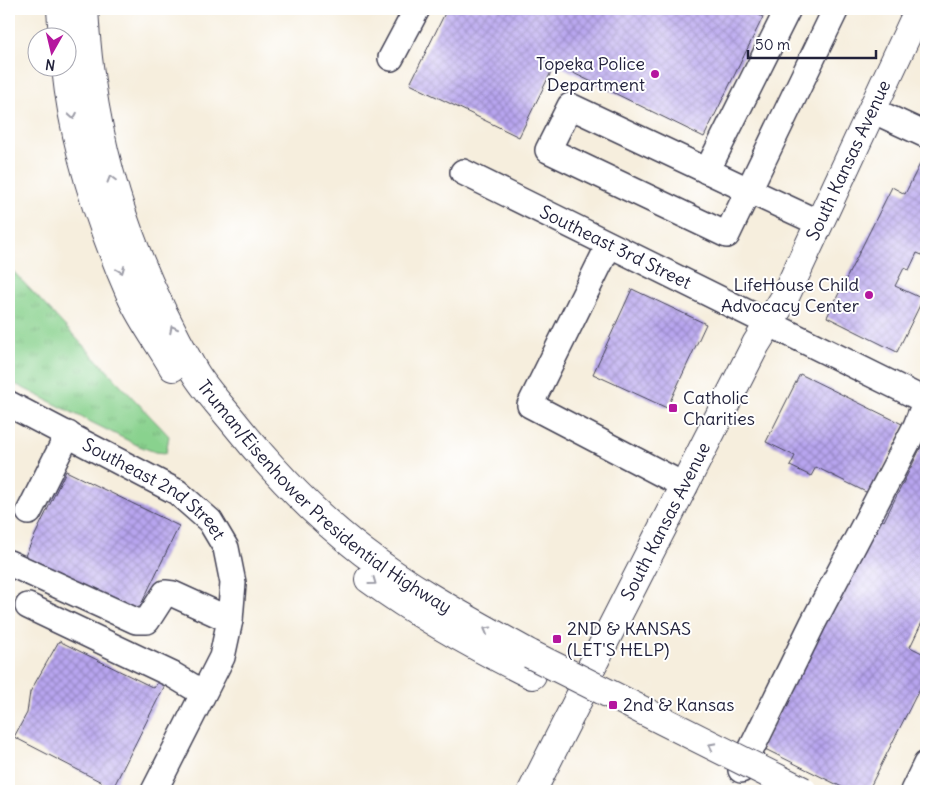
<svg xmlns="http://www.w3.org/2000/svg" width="935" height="800" font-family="Delius,sans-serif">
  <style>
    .grass { fill: url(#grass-tufts); stroke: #567a64 }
    .building { fill: url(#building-cross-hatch) }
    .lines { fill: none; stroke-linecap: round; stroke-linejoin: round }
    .minor-casing { stroke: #424153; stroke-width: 28 }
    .major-casing { stroke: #424153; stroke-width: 30 }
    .highway-casing { stroke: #424153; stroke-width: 30 }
    .minor { stroke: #fff; stroke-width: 25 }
    .major { stroke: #fff; stroke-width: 28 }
    .highway { stroke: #fff; stroke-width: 28 }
    .highway-bridge-casing { stroke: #424153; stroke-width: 30; stroke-linecap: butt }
    .highway-bridge { stroke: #fff; stroke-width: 28 }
    .oneway { stroke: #9c9ca7 }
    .poi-dot { fill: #b5179e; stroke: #fff; stroke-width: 2 }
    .labels { text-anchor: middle; stroke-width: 4; stroke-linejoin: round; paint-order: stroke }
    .poi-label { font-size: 18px; fill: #22223b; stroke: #fff; text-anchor: start }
    .street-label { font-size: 18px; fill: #22223b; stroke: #fff }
  </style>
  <defs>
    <pattern id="grass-tufts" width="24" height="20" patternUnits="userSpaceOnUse" patternTransform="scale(1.25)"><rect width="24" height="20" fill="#89d28e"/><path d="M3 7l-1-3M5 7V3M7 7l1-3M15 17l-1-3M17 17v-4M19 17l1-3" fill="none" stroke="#76b47b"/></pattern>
    <pattern id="building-cross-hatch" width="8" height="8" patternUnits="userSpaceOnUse" patternTransform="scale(1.25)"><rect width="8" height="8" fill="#b8a5ef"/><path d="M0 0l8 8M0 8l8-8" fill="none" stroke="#9586c3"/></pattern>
  </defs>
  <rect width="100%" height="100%" fill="#fff"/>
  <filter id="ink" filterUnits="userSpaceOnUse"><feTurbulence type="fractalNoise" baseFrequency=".02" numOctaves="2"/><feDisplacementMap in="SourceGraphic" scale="10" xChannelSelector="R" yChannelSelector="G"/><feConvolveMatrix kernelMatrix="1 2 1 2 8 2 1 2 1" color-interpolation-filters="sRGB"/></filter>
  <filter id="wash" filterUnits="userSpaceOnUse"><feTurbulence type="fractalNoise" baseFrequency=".0096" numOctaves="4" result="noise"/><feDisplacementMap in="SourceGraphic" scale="20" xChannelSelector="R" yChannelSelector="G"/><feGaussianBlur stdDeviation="1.12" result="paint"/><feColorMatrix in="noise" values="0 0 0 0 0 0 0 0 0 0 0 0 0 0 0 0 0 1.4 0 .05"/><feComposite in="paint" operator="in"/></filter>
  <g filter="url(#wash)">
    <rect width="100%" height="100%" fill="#f6eedd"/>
    <!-- grass -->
    <path class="grass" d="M9,267L169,436L166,453L155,452L139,446L9,381Z"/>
    <g id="blocks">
      <!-- building -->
      <g class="building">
        <path d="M447,9H747L763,17L704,137L555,64L519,137L410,84Z"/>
        <path d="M922,160L926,162V246L922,255L917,253L909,270L904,268L895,286L923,299L897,352L827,317L892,187L905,194Z"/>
        <path d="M632,289L706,324L667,408L593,374Z"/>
        <path d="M800,374L904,425L870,494L816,467L811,476L790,466L795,456L766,442Z"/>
        <path d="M926,437V614L910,647L926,655V676L868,791H850L761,747L875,517L884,521Z"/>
        <path d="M66,471L179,526L136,615L23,560Z"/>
        <path d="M59,641L154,688L158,682L165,685L113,788L14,737L27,713L30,692Z"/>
      </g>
    </g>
  </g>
  <g filter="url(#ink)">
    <use href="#blocks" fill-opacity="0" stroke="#424153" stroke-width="1"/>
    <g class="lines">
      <!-- minor casing -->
      <g class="minor-casing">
        <g id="minor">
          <path d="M391,58L417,9"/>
          <path d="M872,110L926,135"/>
          <path d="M707,171L788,9"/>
          <path id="s1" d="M463,172L926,401"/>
          <path d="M819,223L748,190L570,106L548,150L727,235L836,9"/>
          <path d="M609,245L530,405L685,486"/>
          <path id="s2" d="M9,404L177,492L210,521L226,548L233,583L230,620L222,657L154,791"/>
          <path d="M29,512L68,434"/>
          <path d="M9,563L136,621H147L165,593L173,594L230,620"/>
          <path d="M28,606L173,675L203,693"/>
          <path d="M741,770L813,623L916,426L926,400"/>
          <path d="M913,791L926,764"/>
        </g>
      </g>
      <!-- major casing -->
      <g class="major-casing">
        <g id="major">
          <path id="s3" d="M532,791L582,692L591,668L756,344L784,299L919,9"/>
        </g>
      </g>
      <!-- highway casing -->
      <g class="highway-casing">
        <g id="highway">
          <path d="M61,9L63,38"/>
          <path id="s4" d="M84,9C91,143 127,254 194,371C204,388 219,404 232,420C271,469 313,514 363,552C415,592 473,622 530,654"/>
          <path d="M66,68C74,147 100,225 132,298C143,322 160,344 173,367"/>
          <path d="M369,579C421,617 475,647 532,675"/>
        </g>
      </g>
      <!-- minor -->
      <use href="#minor" class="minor"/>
      <!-- major -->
      <use href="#major" class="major"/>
      <!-- highway -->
      <use href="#highway" class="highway"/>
      <!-- highway-bridge casing -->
      <g class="highway-bridge-casing">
        <path id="highway-bridge" d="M530,654L803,791"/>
      </g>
      <!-- highway-bridge -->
      <use href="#highway-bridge" class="highway-bridge"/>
    </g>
    <!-- one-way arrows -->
    <defs><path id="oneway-chevron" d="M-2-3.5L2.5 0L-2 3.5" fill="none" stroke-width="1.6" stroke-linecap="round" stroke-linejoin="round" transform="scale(1.25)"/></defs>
    <g class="oneway">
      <use href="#oneway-chevron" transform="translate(73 116) rotate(80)"/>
      <use href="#oneway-chevron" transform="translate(111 179) rotate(-106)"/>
      <use href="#oneway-chevron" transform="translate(121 270) rotate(69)"/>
      <use href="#oneway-chevron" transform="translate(173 329) rotate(-117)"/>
      <use href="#oneway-chevron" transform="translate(373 582) rotate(36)"/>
      <use href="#oneway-chevron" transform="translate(487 630) rotate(-151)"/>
      <use href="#oneway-chevron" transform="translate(712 746) rotate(-153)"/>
    </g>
  </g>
  <!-- markers -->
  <g class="poi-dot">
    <circle cx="655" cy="74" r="5"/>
    <circle cx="869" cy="295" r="5"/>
    <rect x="668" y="403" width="10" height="10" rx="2.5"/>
    <rect x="552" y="634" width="10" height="10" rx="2.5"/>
    <rect x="608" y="700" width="10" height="10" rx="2.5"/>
  </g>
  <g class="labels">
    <!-- poi labels -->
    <g class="poi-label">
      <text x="645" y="70" text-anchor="end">Topeka Police<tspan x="645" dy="21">Department</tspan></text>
      <text x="859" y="291" text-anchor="end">LifeHouse Child<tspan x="859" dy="21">Advocacy Center</tspan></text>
      <text x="683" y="404">Catholic<tspan x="683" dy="21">Charities</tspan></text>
      <text x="567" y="635">2ND &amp; KANSAS<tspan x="567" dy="21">(LET'S HELP)</tspan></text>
      <text x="623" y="711">2nd &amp; Kansas</text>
    </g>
    <!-- street labels -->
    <g class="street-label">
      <text dy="6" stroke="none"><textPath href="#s3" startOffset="706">South Kansas Avenue</textPath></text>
      <text dy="6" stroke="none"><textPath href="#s1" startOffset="170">Southeast 3rd Street</textPath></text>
      <text dy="6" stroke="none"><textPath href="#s2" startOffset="169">Southeast 2nd Street</textPath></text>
      <text dy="6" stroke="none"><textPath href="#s4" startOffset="565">Truman/Eisenhower Presidential Highway</textPath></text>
      <text dy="6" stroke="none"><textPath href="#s3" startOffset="301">South Kansas Avenue</textPath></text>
    </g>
  </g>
  <!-- margin -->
  <rect width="935" height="800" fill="none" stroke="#fff" stroke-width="30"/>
  <!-- north arrow -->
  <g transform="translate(52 52) rotate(188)"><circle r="24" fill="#ffffff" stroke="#a7a7b1"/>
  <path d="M0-4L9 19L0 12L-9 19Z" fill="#b5179e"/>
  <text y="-8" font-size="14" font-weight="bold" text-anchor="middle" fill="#22223b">N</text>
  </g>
  <!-- scale -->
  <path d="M748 50v8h128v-8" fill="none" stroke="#22223b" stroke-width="2.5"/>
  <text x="755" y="50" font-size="15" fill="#22223b" stroke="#ffffff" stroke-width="4" paint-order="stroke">50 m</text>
</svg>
